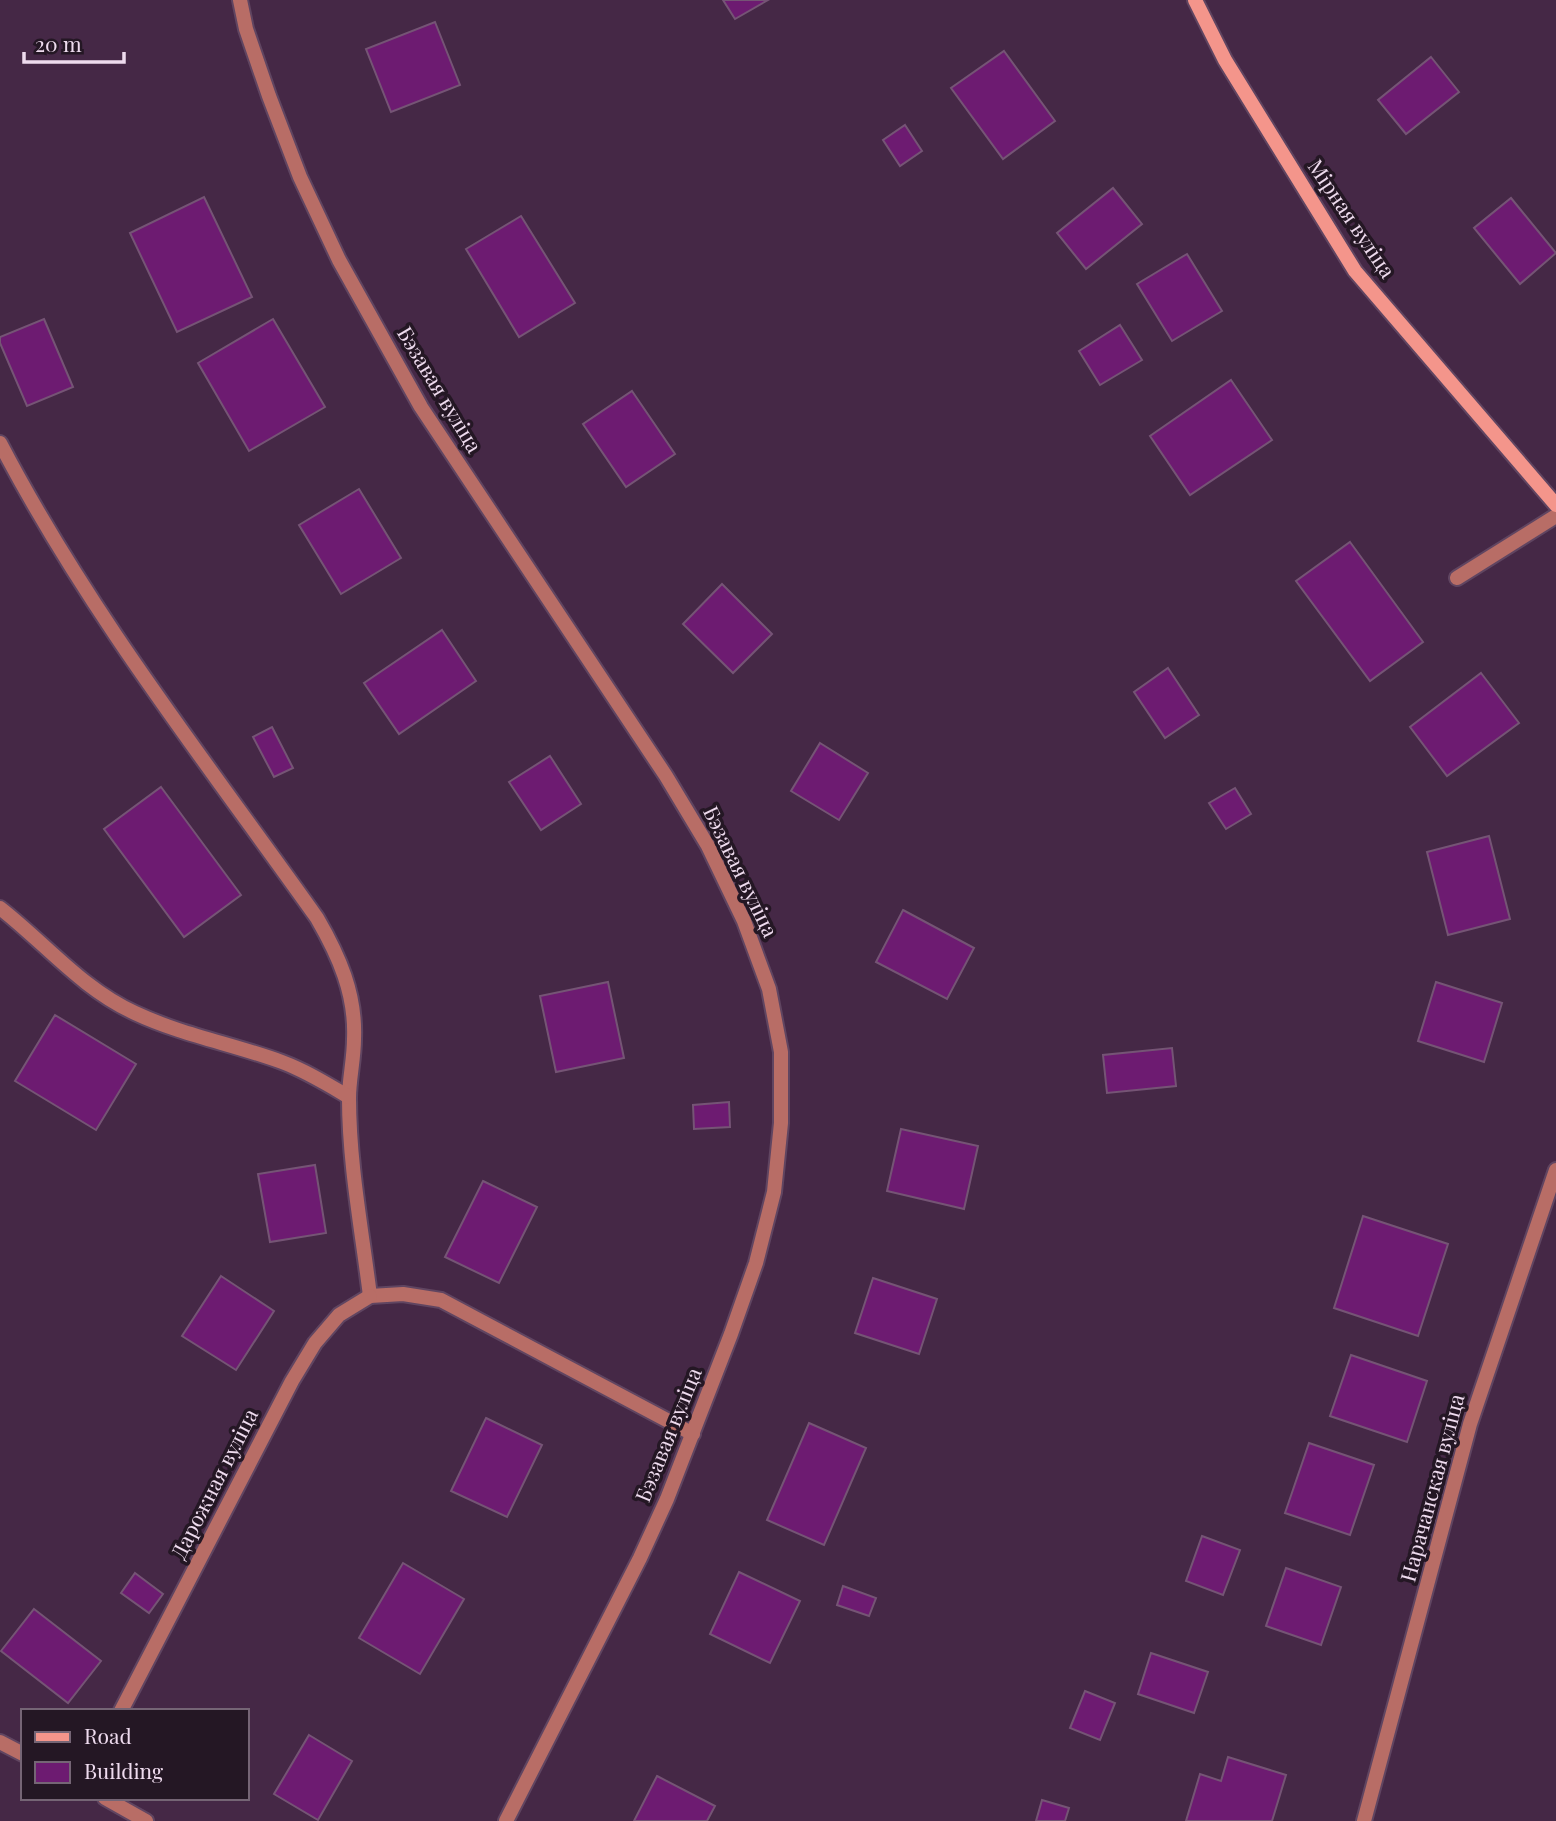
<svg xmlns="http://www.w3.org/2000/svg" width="1556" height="1821" font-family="'Playfair Display',serif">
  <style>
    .building { fill: #6d1b71; stroke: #755475; stroke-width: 2 }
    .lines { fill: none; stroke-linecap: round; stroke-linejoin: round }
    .lane-casing { stroke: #604561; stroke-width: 18 }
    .street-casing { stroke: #604561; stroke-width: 18 }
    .secondary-casing { stroke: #604561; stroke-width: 18 }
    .lane { stroke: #b86d66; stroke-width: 14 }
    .street { stroke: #b86d66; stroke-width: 14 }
    .secondary { stroke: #f4958b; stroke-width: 14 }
    .labels { text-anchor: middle; stroke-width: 7; stroke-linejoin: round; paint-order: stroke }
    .street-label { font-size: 21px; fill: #eedbee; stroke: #241724 }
  </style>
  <rect width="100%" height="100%" fill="#452846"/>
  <!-- building -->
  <g class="building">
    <path d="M723,0H768L735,19Z"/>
    <path d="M435,22L460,85L391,112L366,49Z"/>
    <path d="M1004,51L1055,121L1003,159L951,88Z"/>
    <path d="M1431,57L1459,92L1406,134L1378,100Z"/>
    <path d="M905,125L922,151L900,166L883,140Z"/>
    <path d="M1113,188L1142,224L1086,269L1057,233Z"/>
    <path d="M204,197L252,297L177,332L130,233Z"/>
    <path d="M1511,198L1556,253L1520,284L1474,228Z"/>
    <path d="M521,216L575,303L519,337L466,249Z"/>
    <path d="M1187,254L1222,311L1172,341L1137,284Z"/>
    <path d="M44,319L73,387L27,406L0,343V337Z"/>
    <path d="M273,319L325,407L249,451L198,363Z"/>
    <path d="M1120,325L1142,360L1100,385L1079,351Z"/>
    <path d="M1231,380L1272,440L1190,495L1150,436Z"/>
    <path d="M632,391L675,454L626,487L583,424Z"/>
    <path d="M359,489L401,558L341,594L299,525Z"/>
    <path d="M1350,542L1423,642L1370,681L1296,581Z"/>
    <path d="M722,584L772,634L733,673L683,624Z"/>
    <path d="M442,630L476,681L399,734L364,683Z"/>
    <path d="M1168,668L1199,715L1165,738L1134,692Z"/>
    <path d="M1481,673L1519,723L1447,776L1410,727Z"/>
    <path d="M272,727L293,768L274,777L253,737Z"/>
    <path d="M820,743L868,773L839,820L791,791Z"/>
    <path d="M550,756L581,804L541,830L509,782Z"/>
    <path d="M161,787L241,895L184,937L104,829Z"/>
    <path d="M1235,788L1251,814L1226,829L1209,803Z"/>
    <path d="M1489,836L1510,919L1448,935L1427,852Z"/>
    <path d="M903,910L974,948L947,999L876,962Z"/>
    <path d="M608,982L624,1058L556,1072L540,996Z"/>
    <path d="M1436,982L1502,1003L1484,1062L1418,1041Z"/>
    <path d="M55,1015L136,1064L96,1130L15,1081Z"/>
    <path d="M1172,1048L1176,1086L1107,1093L1103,1055Z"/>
    <path d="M729,1102L730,1127L694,1129L693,1105Z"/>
    <path d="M901,1129L978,1146L964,1209L887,1191Z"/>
    <path d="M315,1165L326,1233L270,1242L258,1174Z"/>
    <path d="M483,1181L537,1207L499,1283L445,1257Z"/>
    <path d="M1363,1216L1448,1244L1418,1336L1334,1308Z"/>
    <path d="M221,1276L274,1311L236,1370L182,1336Z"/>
    <path d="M873,1278L937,1299L919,1354L855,1333Z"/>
    <path d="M1351,1355L1427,1381L1407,1442L1330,1416Z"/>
    <path d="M486,1418L542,1445L507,1517L451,1491Z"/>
    <path d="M809,1423L866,1448L824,1545L767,1520Z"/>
    <path d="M1309,1443L1374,1465L1350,1535L1285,1513Z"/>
    <path d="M1202,1536L1240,1550L1223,1595L1186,1581Z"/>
    <path d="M403,1563L464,1599L420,1674L359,1638Z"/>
    <path d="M1286,1568L1341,1587L1321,1645L1266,1626Z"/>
    <path d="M739,1572L800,1601L770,1663L710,1634Z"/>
    <path d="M135,1573L163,1594L149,1613L121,1593Z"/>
    <path d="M843,1586L876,1598L869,1616L837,1605Z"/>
    <path d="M34,1609L101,1661L68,1703L1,1651Z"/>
    <path d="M1151,1653L1208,1672L1194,1713L1138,1694Z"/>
    <path d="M1085,1691L1115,1703L1100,1740L1070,1728Z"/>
    <path d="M309,1735L352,1761L318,1820L274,1794Z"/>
    <path d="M1228,1757L1286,1775L1272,1821H1186L1200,1774L1221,1781Z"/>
    <path d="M657,1776L715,1806L707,1821H634Z"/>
    <path d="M1042,1800L1069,1808L1065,1821H1036Z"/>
  </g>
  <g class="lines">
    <!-- lane casing -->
    <g class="lane-casing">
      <g id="lane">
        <path d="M0,443C88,612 207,763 317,918C339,956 356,994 354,1039C354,1059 349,1079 349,1098C349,1164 362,1231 370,1296L403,1294L441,1300L693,1434"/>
        <path d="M1457,578L1556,516"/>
        <path d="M0,908C45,943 82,989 135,1013C182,1035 233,1044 282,1062C306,1071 327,1084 349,1097"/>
      </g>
    </g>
    <!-- street casing -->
    <g class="street-casing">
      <g id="street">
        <path d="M240,0L246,29L269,96L300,177L339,260L421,407L666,776L708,846L744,921L769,989L781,1052V1123L774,1192L756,1263L731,1334L667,1499L640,1558L506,1821"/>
        <path d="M121,1711L292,1381L315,1343L339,1315L370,1296"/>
        <path d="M0,1742L23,1754"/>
        <path d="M105,1798L146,1821"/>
        <path d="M1364,1821L1470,1424L1556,1170"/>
      </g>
    </g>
    <!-- secondary casing -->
    <g class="secondary-casing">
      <path id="secondary" d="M1195,0L1225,60L1355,271L1556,505"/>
    </g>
    <!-- lane -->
    <use href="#lane" class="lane"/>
    <!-- street -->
    <use href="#street" class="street"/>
    <!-- secondary -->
    <use href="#secondary" class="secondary"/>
  </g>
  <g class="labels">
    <!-- street labels -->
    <g class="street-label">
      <text transform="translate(1351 219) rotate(56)" y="7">Мірная вуліца</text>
      <text transform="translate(439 390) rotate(59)" y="7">Бэзавая вуліца</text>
      <text transform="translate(740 872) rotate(64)" y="7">Бэзавая вуліца</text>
      <text transform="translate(669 1435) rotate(-68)" y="7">Бэзавая вуліца</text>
      <text transform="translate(215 1484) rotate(-63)" y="7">Дарожная вуліца</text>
      <text transform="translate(1433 1488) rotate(-75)" y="7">Нарачанская вуліца</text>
    </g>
  </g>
  <!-- legend -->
  <rect x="21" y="1709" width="228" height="91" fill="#241724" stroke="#756575" stroke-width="2"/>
  <rect x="35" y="1732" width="35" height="10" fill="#f4958b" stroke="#756575" stroke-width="2"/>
  <text x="84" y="1744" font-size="21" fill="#eedbee">Road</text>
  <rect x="35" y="1762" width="35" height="21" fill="#6d1b71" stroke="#756575" stroke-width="2"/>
  <text x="84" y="1779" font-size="21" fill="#eedbee">Building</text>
  <!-- scale -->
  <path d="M24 52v10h100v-10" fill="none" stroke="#eedbee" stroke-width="3.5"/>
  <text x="35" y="52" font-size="21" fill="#eedbee" stroke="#241724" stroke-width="5" paint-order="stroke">20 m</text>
</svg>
